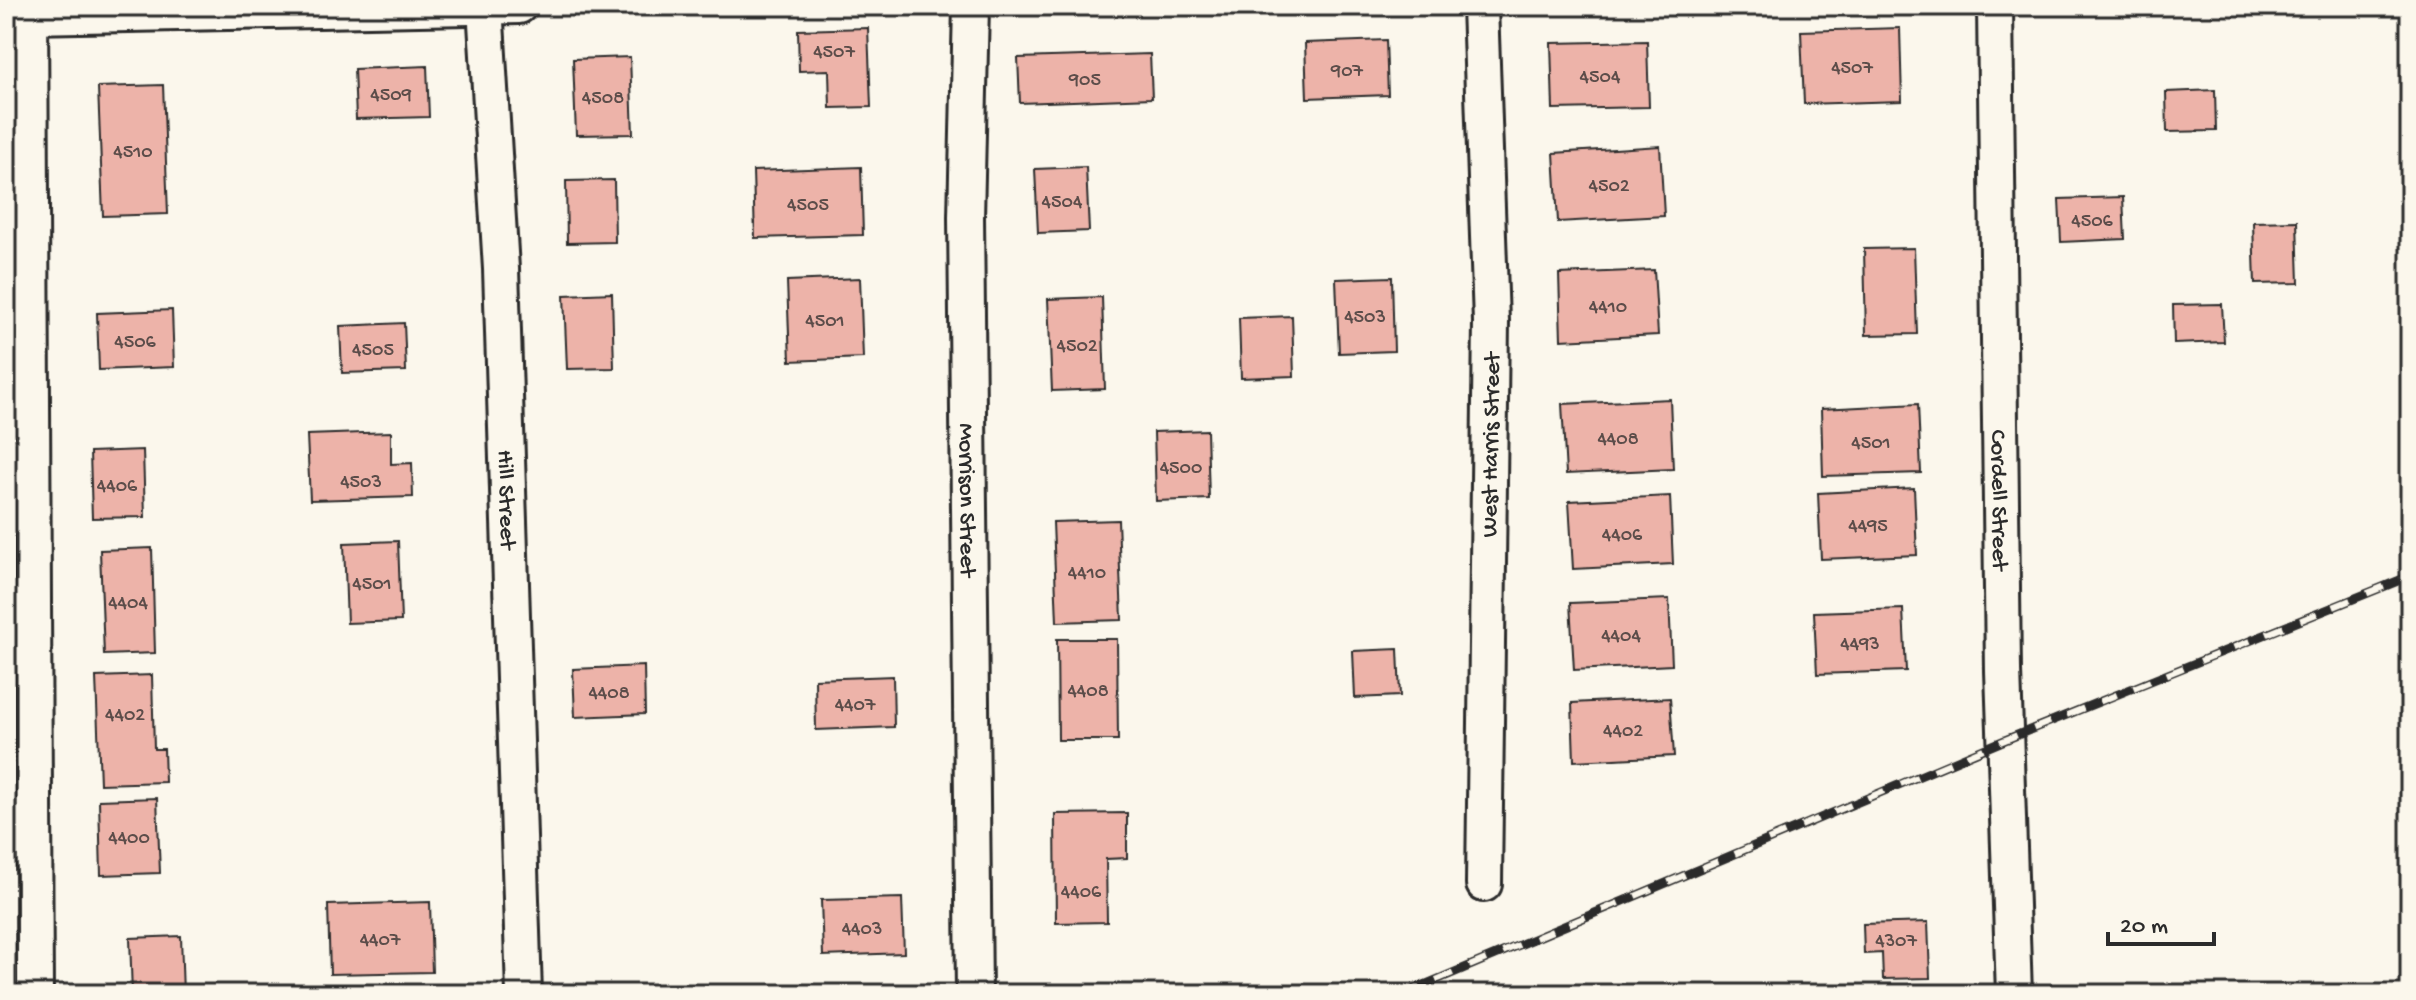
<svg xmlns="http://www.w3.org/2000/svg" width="2416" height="1000" font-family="'Gochi Hand',sans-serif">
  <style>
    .building { fill: #edb3a9; stroke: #2b2b2b; stroke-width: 2 }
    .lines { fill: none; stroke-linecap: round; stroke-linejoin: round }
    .street-casing { stroke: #2b2b2b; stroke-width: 40 }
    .street { stroke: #fbf7ec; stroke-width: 34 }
    .rail-casing { stroke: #2b2b2b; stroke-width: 9 }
    .rail { stroke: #fbf7ec; stroke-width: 6; stroke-dasharray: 18; stroke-linecap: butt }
    .labels { text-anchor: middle; stroke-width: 6; stroke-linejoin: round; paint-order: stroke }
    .number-label { font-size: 20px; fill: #5c4d4a }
    .street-label { font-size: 24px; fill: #2b2b2b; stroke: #fbf7ec }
  </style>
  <rect width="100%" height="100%" fill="#fbf7ec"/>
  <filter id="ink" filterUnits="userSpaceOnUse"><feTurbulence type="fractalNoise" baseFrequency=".0125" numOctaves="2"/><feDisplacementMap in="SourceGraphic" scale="16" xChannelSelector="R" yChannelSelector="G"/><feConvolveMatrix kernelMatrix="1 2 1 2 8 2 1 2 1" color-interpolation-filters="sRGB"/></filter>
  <g filter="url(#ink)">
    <!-- building -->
    <g class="building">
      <path d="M868,28L871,107L830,108L829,70L799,71L798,30Z"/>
      <path d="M1900,28L1902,101L1804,104L1801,31Z"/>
      <path d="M1386,40L1388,95L1307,98L1305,43Z"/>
      <path d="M1647,41L1649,107L1553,109L1551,43Z"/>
      <path d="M1150,54L1152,98L1020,103L1018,58Z"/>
      <path d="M630,57L633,134L576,135L573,59Z"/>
      <path d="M427,66L429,117L356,119L354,69Z"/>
      <path d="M163,85L168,214L103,216L98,87Z"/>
      <path d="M2215,90L2216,131L2167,132L2166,92Z"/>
      <path d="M1660,146L1664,216L1558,222L1554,153Z"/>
      <path d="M861,167L863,235L755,238L753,171Z"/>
      <path d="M1086,167L1089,231L1038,233L1035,169Z"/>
      <path d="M614,180L615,242L567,243L566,181Z"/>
      <path d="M2123,197L2125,239L2061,242L2059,199Z"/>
      <path d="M2297,221L2299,283L2255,284L2253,222Z"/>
      <path d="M1914,248L1917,334L1866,335L1864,249Z"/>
      <path d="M1654,270L1658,335L1561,340L1559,274Z"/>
      <path d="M1392,277L1394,351L1339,353L1336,279Z"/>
      <path d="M860,278L863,358L790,361L787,281Z"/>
      <path d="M612,293L614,368L567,369L564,295Z"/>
      <path d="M1102,297L1105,389L1052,391L1048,299Z"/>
      <path d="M2222,304L2224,342L2174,344L2173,305Z"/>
      <path d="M172,310L174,367L99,370L97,313Z"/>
      <path d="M1292,316L1294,376L1241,378L1239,318Z"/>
      <path d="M404,323L406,371L342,373L340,326Z"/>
      <path d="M1670,399L1673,469L1566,474L1562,404Z"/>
      <path d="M1918,404L1921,473L1823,476L1821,409Z"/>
      <path d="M1207,430L1209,499L1156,501L1154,432Z"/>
      <path d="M391,432V464L412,463L413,497L310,500L307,435Z"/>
      <path d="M143,450L145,517L92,518L90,452Z"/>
      <path d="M1914,488L1917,555L1821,559L1818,493Z"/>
      <path d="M1670,496L1673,564L1573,569L1569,501Z"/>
      <path d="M1118,520L1122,620L1057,622L1053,522Z"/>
      <path d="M398,541L401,621L347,623L344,543Z"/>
      <path d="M152,548L155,653L104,655L100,550Z"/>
      <path d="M1669,599L1672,665L1574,670L1570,603Z"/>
      <path d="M1903,609L1906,671L1817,674L1814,612Z"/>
      <path d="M1057,639H1117L1118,740H1058Z"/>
      <path d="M1398,649L1400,696L1355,698L1353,651Z"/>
      <path d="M644,666L645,714L575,717L573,669Z"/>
      <path d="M152,675L154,749H164L165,782L100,784L96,677Z"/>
      <path d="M893,676L894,727L816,730L815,679Z"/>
      <path d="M1670,698L1674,756L1574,761L1572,703Z"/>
      <path d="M157,798L160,873L101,875L99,800Z"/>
      <path d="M1127,813V858L1106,859L1107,922L1056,923L1055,814Z"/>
      <path d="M902,898L904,953L823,956L821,900Z"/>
      <path d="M430,902L432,972L330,974L328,905Z"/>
      <path d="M1928,922L1930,978L1883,979L1882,953L1864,954L1863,924Z"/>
      <path d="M181,936L183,994H132L130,938Z"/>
    </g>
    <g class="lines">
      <!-- street casing -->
      <g class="street-casing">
        <g id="street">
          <path d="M30,6L35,994"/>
          <path id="s1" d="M485,6L501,269L524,994"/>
          <path id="s2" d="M971,6L966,217L974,994"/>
          <path d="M1480,6L1491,322L1484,884"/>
          <path id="s3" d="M1995,6L2003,671L2014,994"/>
          <path d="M30,16L519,6"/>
        </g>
      </g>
      <!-- street -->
      <use href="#street" class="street"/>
      <!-- rail casing -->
      <g class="rail-casing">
        <path id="rail" d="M1403,994L2005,740L2410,576"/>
      </g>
      <!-- rail -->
      <use href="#rail" class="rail"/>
    </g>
  </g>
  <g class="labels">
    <!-- number labels -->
    <g class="number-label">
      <text x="834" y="57">4507</text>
      <text x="1852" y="73">4507</text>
      <text x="1347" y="76">907</text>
      <text x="1600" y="82">4504</text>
      <text x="1085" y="85">905</text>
      <text x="391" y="100">4509</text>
      <text x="603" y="103">4508</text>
      <text x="133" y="157">4510</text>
      <text x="1609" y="191">4502</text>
      <text x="1062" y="207">4504</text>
      <text x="808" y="210">4505</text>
      <text x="2092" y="226">4506</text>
      <text x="1608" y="312">4410</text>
      <text x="1365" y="322">4503</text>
      <text x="825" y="326">4501</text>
      <text x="135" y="347">4506</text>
      <text x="1077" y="351">4502</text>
      <text x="373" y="355">4505</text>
      <text x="1618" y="444">4408</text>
      <text x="1871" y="448">4501</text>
      <text x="1181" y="473">4500</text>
      <text x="361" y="487">4503</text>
      <text x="117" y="491">4406</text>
      <text x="1868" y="531">4495</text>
      <text x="1622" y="540">4406</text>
      <text x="1087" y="578">4410</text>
      <text x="372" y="589">4501</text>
      <text x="128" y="608">4404</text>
      <text x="1621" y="641">4404</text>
      <text x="1860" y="649">4493</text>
      <text x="1088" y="696">4408</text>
      <text x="609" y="698">4408</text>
      <text x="855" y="710">4407</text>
      <text x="125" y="720">4402</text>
      <text x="1623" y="736">4402</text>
      <text x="129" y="843">4400</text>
      <text x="1081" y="897">4406</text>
      <text x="862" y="934">4403</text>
      <text x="380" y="945">4407</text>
      <text x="1896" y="946">4307</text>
    </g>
    <!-- street labels -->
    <g class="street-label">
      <text transform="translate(1489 445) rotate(-89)" y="8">West Harris Street</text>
      <text dy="8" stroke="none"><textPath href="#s1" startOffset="494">Hill Street</textPath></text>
      <text dy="8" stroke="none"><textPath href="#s2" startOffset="494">Morrison Street</textPath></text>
      <text dy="8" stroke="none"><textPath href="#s3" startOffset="494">Cordell Street</textPath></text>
    </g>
  </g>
  <!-- margin -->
  <rect width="2416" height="1000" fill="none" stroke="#fbf7ec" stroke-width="32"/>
  <rect x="16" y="16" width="2384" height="968" fill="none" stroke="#2b2b2b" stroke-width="3" filter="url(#ink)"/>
  <!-- scale -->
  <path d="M2108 932v12h106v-12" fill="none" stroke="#2b2b2b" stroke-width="4"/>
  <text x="2120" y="932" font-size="24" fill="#2b2b2b" stroke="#fbf7ec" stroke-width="6" paint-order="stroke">20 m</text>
</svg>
